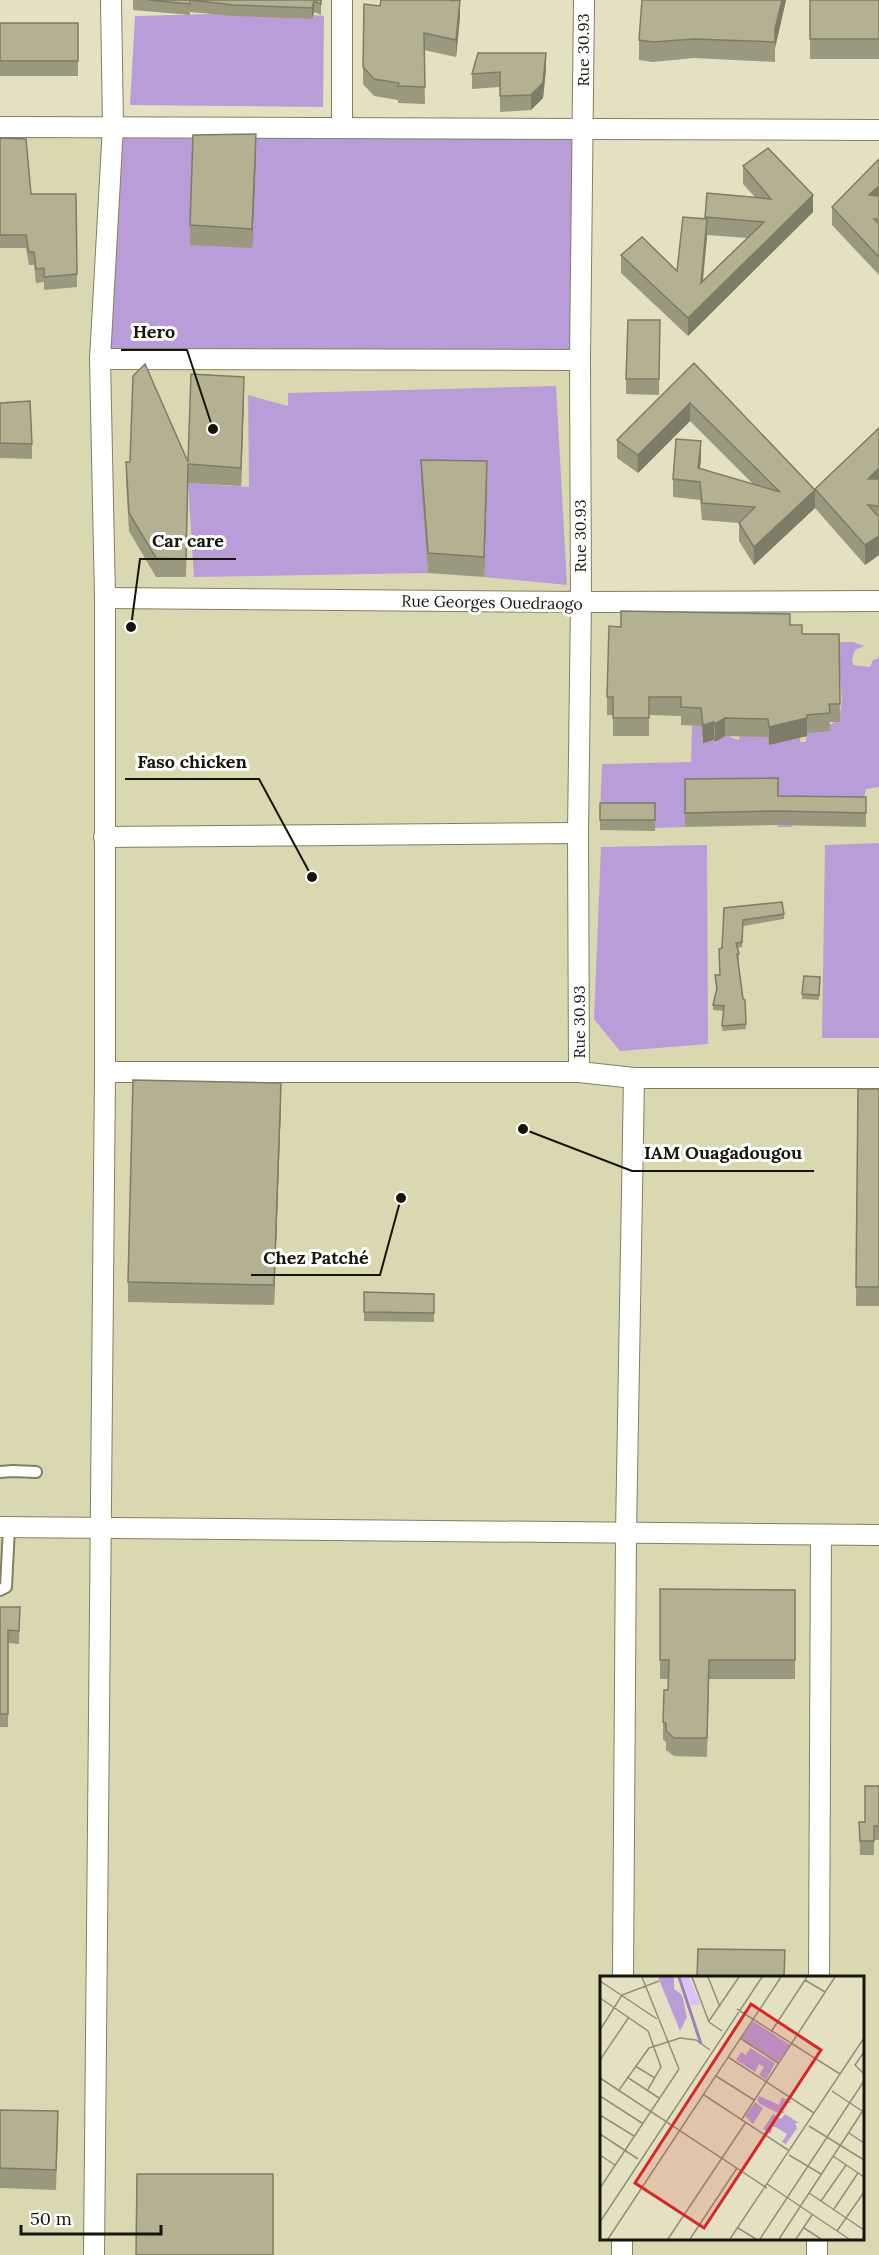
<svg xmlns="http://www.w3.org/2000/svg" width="879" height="2255" font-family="Lora,serif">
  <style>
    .built { fill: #dad8b0; fill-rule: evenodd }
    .forest { fill: #b99dd9 }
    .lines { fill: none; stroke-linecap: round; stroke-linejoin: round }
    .lane-casing { stroke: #828062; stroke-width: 14 }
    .street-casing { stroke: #828062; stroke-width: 22 }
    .lane { stroke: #fff; stroke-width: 10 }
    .street { stroke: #fff; stroke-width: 20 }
    .wall { fill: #9a987e; fill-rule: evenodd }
    .shaded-wall { fill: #7d7c66 }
    .building { fill: #b3b192; stroke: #7d7c66; stroke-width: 1.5 }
    .labels { text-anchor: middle; stroke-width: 6; stroke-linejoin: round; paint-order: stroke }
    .street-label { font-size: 16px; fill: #151509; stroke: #fff }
    .inset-river { fill: none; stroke: #9d80bb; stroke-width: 3 }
    .inset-road { fill: none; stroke: #918f77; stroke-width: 1.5 }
    .view { fill: #d62828; fill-opacity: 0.15; stroke: #d62828; stroke-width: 3 }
    .inset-edge { fill: none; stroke: #151509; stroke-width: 3 }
    .leader { fill: none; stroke: #151509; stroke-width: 2 }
    .callout-dot { fill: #151509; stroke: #fff; stroke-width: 2 }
    .callout-label { font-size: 18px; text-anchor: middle; font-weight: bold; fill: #151509; stroke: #fff; stroke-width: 6; stroke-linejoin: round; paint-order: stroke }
  </style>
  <rect width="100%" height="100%" fill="#e3e1c1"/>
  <!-- built -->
  <path class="built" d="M0,127L583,135L581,602L879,601V2255H0ZM602,1978H862V2238H602Z"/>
  <!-- forest -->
  <g class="forest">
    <path d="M215,14L312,19L313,15L324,16L323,107L130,105L135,16Z"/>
    <path d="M119,133L583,135L573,360L103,359Z"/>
    <path d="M556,386L567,585L484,577L487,481L422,480L428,573L194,577L188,483L249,487L248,395L288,406V393Z"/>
    <path d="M853,642L864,646L855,650L852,660L853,665L870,667L873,660L877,659L879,656V787L866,789L864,798L797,806L792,827H778L776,793L685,827L655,828V814L600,813L602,764L691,762L692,726H701L703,743L709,729L716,743L728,726L730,737L739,740L740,728L758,727V737H766V727L770,745L800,727V742H806L807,726L827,727L839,719L842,700L840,676L805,643Z"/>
    <path d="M879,843V1038H822L825,845Z"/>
    <path d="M707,845L708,1044L620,1051L594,1019L601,847Z"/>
  </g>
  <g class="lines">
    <!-- lane casing -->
    <g class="lane-casing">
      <g id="lane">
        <path d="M0,1472L13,1471L36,1472"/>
        <path d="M0,1590L6,1587L9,1527"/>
      </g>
    </g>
    <!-- street casing -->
    <g class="street-casing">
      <g id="street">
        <path d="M342,0V127"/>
        <path d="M0,127L879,130"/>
        <path d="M100,359L580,360"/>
        <path d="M105,598L581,602L879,601"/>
        <path d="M104,837L578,833"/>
        <path d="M105,1072H579L634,1078H879"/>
        <path d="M579,1072L578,833L581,602L580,360L584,0"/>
        <path d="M0,1527L879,1535"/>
        <path d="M623,1978L626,1534L634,1078"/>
        <path d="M819,1978L821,1535"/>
        <path d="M94,2255L105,1072V598L100,359L113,126L111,0"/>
        <path d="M622,2255V2238"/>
        <path d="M817,2255V2238"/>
      </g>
    </g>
    <!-- lane -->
    <use href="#lane" class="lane"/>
    <!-- street -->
    <use href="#street" class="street"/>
  </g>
  <!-- wall -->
  <g class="wall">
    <path d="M133,0H321V15L314,12L312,19L234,16L190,12V15L133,10Z"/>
    <path d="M786,0L775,48V62L694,58L653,62L639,60V40Z"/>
    <rect x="810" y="0" width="69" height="59"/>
    <path d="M380,6L460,17L456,57L424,50L425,104L398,103V100L374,96L363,84V67Z"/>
    <rect x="0" y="23" width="78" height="53"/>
    <path d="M546,69L543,98L531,110L500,112V87L472,89V74Z"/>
    <path d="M0,138L31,194H76L77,287L44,290V282L36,283L34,265H29L26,248H0Z"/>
    <path d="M256,154L252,248L190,245V225Z"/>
    <path d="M879,159V275L832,225V207Z"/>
    <path d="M743,166L813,212L688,336L621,273V255L677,271L705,219L707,193L755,197L743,184ZM707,235L747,238L702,281Z"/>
    <path d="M660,320L659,395L626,394V379Z"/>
    <path d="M694,363L815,490V489L879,428V555L865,565L815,508L754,565L739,541V523L702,520L700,500L673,497V479L701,459L700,468L754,485L690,421L638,473L617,458V440Z"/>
    <path d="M244,395L241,486L188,483L186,577H156L129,531L126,481V462H188Z"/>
    <path d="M0,403L32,444V459L0,458Z"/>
    <path d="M421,460L487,481L484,577L428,573L421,480Z"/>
    <path d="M790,625L802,634H839L840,722H830V731L807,733V736L769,745L768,737L725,736L715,742L714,740L703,743L701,726L681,725V716L649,715V736H613V715H607V697Z"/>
    <path d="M685,779L778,796L866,797V827L778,825L685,827Z"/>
    <path d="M600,803H655V831L600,830Z"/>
    <path d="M724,908L784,914V919L743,926L742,947L738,948L739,959H738L743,999L745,1000L746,1029L722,1031L724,1011L713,1010V1005L716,990L715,975H720L722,948Z"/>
    <path d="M820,982L819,1000L802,999V994Z"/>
    <path d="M858,1089H879V1306H856Z"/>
    <path d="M281,1103L274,1305L128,1302V1282Z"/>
    <path d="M364,1292L434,1294V1322L364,1321Z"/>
    <path d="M660,1589L795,1590V1679H709L707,1757L674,1756L666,1750V1742L663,1740V1722L668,1690L669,1679H660Z"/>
    <path d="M0,1607H20L19,1644L8,1643V1727H0Z"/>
    <path d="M879,1786V1840H874V1855H860L859,1822H865Z"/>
    <path d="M0,2110L58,2131L56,2190L0,2188Z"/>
  </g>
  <!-- shaded-wall -->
  <g class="shaded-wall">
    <path d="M460,0V17L456,57V40Z"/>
    <path d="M782,0H786L775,48V62V29Z"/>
    <path d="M314,1V12L312,19V8Z"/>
    <path d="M546,53V69L543,98L531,110V95Z"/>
    <path d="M256,134V154L252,248V229Z"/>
    <path d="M879,186V204L869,195Z"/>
    <path d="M813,195V212L688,336V318Z"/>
    <path d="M707,219V237L701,301V283Z"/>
    <path d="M244,377V395L241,486V468Z"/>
    <path d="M690,403V421L638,473V455Z"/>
    <path d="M701,441V459L698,482V468Z"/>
    <path d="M487,461V481L484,577V557Z"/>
    <path d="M879,468V487L868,479Z"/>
    <path d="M815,490V508L754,565V547Z"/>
    <path d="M879,536V555L865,565V545Z"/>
    <path d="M725,718V736L715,742V724Z"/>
    <path d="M807,718V736L769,745V727Z"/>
    <path d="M714,722V740L703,743V725Z"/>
    <path d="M281,1083V1103L274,1305V1285Z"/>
  </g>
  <!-- building -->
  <g class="building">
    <path d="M148,0H321V4L314,1L312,8L234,5L190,0V4Z"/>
    <path d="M381,0H452V1L460,0L456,40L424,33L425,87L398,86L399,83L374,79L363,67L364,4L380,6Z"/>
    <path d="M642,0H782L775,29V42L694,39L653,42L639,40Z"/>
    <rect x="810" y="0" width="69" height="39"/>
    <rect x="0" y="23" width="78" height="38"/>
    <path d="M478,53H546L543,83L531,95L500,96V72L472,74Z"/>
    <path d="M256,134L252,229L190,225L193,135Z"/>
    <path d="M0,138L26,139L31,194H76L77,274L44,277V268L36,269L34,252H29L26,235H0Z"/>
    <path d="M768,148L813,195L688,318L621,255L642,237L677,271L683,217L707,219L701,283L764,222L705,217L707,193L771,199L743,166Z"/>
    <path d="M879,159V186L869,195L879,196V219H874L879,224V257L832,207Z"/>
    <path d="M628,320H660L659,379H626Z"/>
    <path d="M694,363L815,490L754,547L739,523L755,507L702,503L700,482L673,479L676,439L701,441L698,468L780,492L690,403L638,455L617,440Z"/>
    <path d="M145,364L188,462L191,374L244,377L241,468L188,464L186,559L156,558L129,513L126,462H130L133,376Z"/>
    <path d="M30,401L32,444L0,443V403Z"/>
    <path d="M879,428V468L868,479H879V506L868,505L879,517V536L865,545L815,489Z"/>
    <path d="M421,460L487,461L484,557L428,553Z"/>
    <path d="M621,611L790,614V625H802V634H839L840,704H829L830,713L807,715V718L769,727L768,719L725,718L715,724L714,722L703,725L701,708L681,707V697H649V718H613V697H607L609,626L621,627Z"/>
    <path d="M778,778V796L866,797V813L778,811L685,813V779Z"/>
    <rect x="600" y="803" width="55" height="17"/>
    <path d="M782,902L784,914L743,920L742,942L736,943L739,954H737L743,999L745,1000L746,1024L722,1026L724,1006L713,1005L717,988L715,975H720L719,949L722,948L724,908Z"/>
    <path d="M804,976L820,977L819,995L802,994Z"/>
    <path d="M133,1080L281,1083L274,1285L128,1282Z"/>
    <path d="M858,1089H879V1287H856Z"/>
    <path d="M364,1292L434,1294V1313L364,1312Z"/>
    <path d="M660,1589L795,1590V1660H709L707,1738H674L666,1731V1723L663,1722L664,1690H668L669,1660H660Z"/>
    <path d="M0,1607H20L19,1631L8,1630V1714H0Z"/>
    <path d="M865,1786H879V1826H874V1841H860L859,1822H865Z"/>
    <path d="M698,1949L785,1950L784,1977H697Z"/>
    <path d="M0,2110L58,2111L56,2170L0,2168Z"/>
    <path d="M137,2174H273V2255H136Z"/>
  </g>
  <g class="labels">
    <!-- street labels -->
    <g class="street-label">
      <text transform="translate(583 50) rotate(-90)" y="6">Rue 30.93</text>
      <text transform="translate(580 536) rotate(-90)" y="6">Rue 30.93</text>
      <text transform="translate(492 602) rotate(1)" y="6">Rue Georges Ouedraogo</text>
      <text transform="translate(579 1022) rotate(-90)" y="6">Rue 30.93</text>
    </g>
  </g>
  <!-- overview -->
  <g transform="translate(600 1976)">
    <rect width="264" height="264" fill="#e3e1c1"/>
    <path d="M81,1H89L101,29H91Z" fill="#dcc2f9"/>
    <path d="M58,1H74V13L82,19L87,41L80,55ZM153,45L190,69L178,86L141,62ZM150,72L175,87L166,104L159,99L164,91L159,88L155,96L136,84L141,76L146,79ZM159,120L179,129L182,121L192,127H186L182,134L185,137H178L160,128L157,124ZM155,126L163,132L153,148L145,140ZM173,138L181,143L185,138L199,147H195L197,152L186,168L182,166L187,158L176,151H172L171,158L163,153Z" fill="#b99dd9"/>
    <path class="inset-river" d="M79,1L101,68"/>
    <path class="inset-road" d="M42,1L79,93M92,1L109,46L122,55M108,1L120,31M205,4L225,16M0,5L57,43M0,22L48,55L61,91L47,115M137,33L240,98M109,45L139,1M0,54L22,19L59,5M171,56L207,1M140,62L178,87M264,76L255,89L264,98M128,81L214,137M0,84L29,41M35,90L55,102M116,100L154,124M27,101L59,122M0,102L167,212M19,114L49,72L80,62L96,64L110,74M232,115L262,135M104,119L188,174M0,120L42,147M0,139L34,160M142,143L235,1M209,150L264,184M249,157L264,167M0,158L38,183M0,179L15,189M189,179L221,198M233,180L264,201M167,208L249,263M0,212L79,93M209,217L264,254M221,225L246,189M234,233L258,197M0,246L162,1M138,252L156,263M204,252L221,263M237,255L264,216M8,263L181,1M68,263L146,146M90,263L137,192M130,263L264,62M160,263L264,105M179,263L264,133M196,263L212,239"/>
    <path class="view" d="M151,28L221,74L104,252L35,207Z"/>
    <rect width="264" height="264" class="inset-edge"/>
  </g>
  <!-- callouts -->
  <path class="leader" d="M213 429L187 350H121M131 627L140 559H236M312 877L259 779H125M523 1129L632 1171H814M401 1198L380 1275H251"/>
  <g class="callout-dot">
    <circle cx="213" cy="429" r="6"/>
    <circle cx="131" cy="627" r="6"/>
    <circle cx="312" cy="877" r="6"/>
    <circle cx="523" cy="1129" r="6"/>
    <circle cx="401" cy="1198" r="6"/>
  </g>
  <g class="callout-label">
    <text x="154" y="338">Hero</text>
    <text x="188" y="547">Car care</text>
    <text x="192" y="768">Faso chicken</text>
    <text x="723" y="1159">IAM Ouagadougou</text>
    <text x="316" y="1264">Chez Patché</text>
  </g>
  <!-- scale -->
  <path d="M21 2225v9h140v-9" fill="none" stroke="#151509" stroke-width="3"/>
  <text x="30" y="2225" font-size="18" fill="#151509" stroke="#ffffff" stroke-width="4.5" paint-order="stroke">50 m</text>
</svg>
